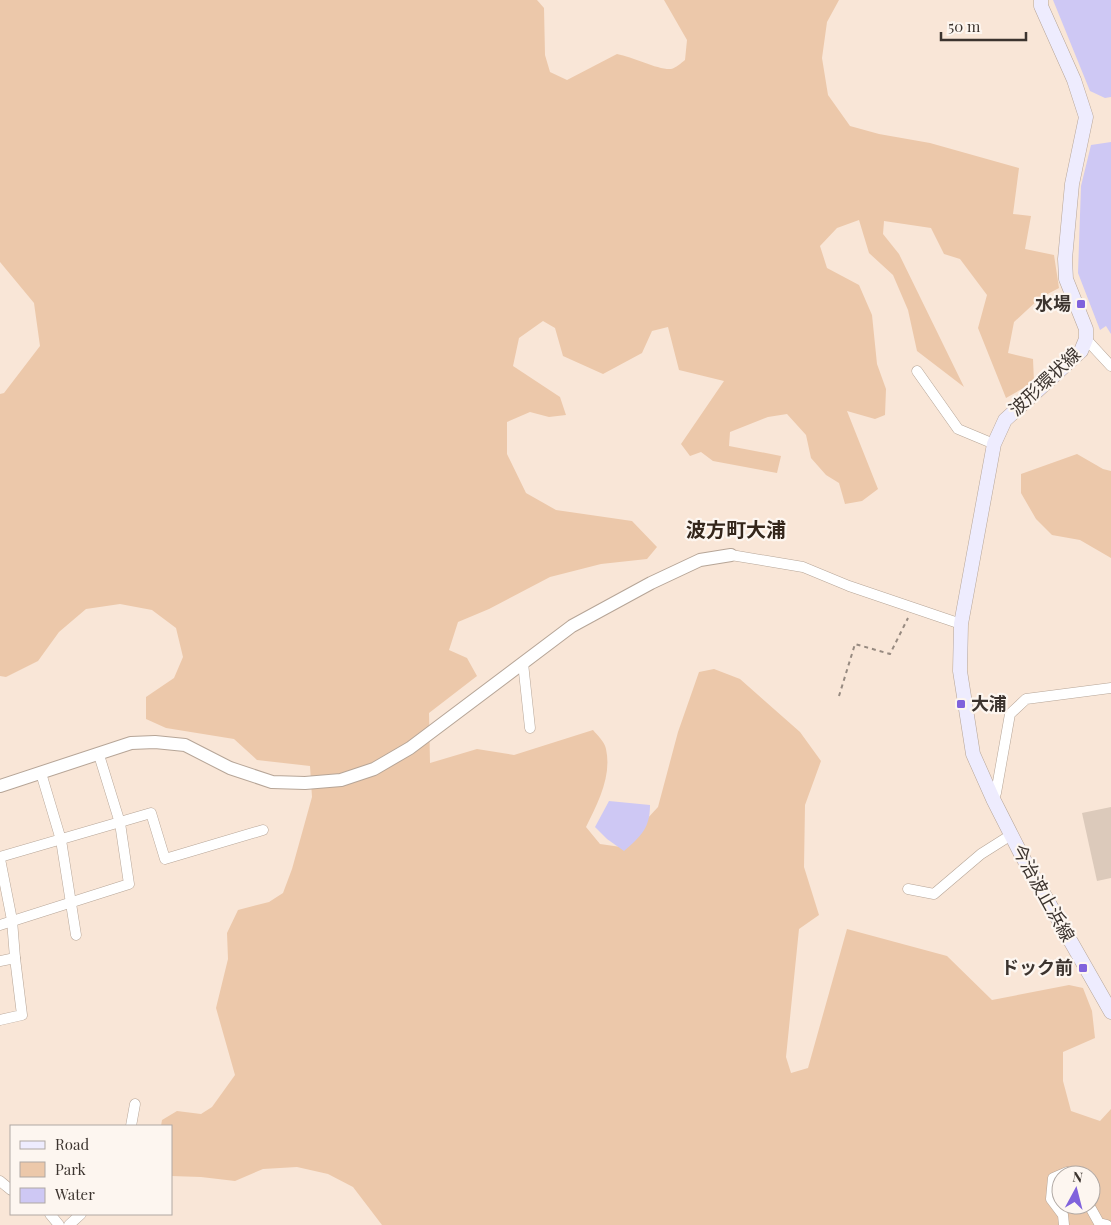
<svg xmlns="http://www.w3.org/2000/svg" width="1111" height="1225" font-family="'Playfair Display','Noto Sans JP',serif">
  <style>
    .green { fill: #ecc8aa; fill-rule: evenodd }
    .water { fill: #cec8f4 }
    .building { fill: #dccabb }
    .lines { fill: none; stroke-linecap: round; stroke-linejoin: round }
    .minor-casing { stroke: #b6a597; stroke-width: 11 }
    .tertiary-casing { stroke: #b6a597; stroke-width: 14 }
    .secondary-casing { stroke: #b6a597; stroke-width: 15 }
    .path { stroke: #978a80; stroke-width: 2; stroke-dasharray: 4 4; stroke-linecap: butt }
    .minor { stroke: #fff; stroke-width: 10 }
    .tertiary { stroke: #fff; stroke-width: 12 }
    .secondary { stroke: #eeecfe; stroke-width: 14 }
    .poi-dot { fill: #8062dc; stroke: #fdf6f0; stroke-width: 2 }
    .labels { text-anchor: middle; stroke-width: 4.5; stroke-linejoin: round; paint-order: stroke }
    .poi-label { font-size: 18px; font-weight: bold; fill: #3c342f; stroke: #fdf6f0; text-anchor: end }
    .street-label { font-size: 18px; fill: #3c342f; stroke: #fdf6f0 }
    .quarter-label { font-size: 20px; font-weight: bold; fill: #34261b; stroke: #fdf6f0 }
  </style>
  <rect width="100%" height="100%" fill="#f9e6d7"/>
  <!-- green -->
  <g class="green">
    <path d="M0,0H537L544,8L545,55L550,72L567,80L617,54C633,57 658,70 671,69C676,68 681,63 685,60L687,40L664,0H839L827,22L822,58L828,95L850,126L879,134L930,143L1019,168L1013,214L1031,216L1025,249L1054,255L1059,288L1040,298L1014,322L1008,353L1033,359L1034,382L1006,398L978,328L987,295L960,259L944,254L931,228L884,221L883,234L899,254L964,387L917,351L908,310L893,275L869,253L859,220L837,228L820,246L827,268L859,285L872,315L877,364L886,389L885,415L875,419L847,411L878,489L862,501L845,504L839,483L826,475L811,458L806,435L787,414L768,417L730,432L729,446L781,456L777,473L713,461L701,452L690,456L681,444L724,381L679,370L668,327L652,331L642,353L603,374L563,356L555,328L543,321L519,338L513,366L560,397L566,415L549,417L530,412L507,422V454L526,493L556,510L632,521L657,547L647,559L601,564L550,577L489,609L458,622L449,650L467,658L477,676L429,713L430,763L477,749L514,755L593,730C597,735 605,742 606,749C612,776 598,803 586,827L600,844L621,847L658,807L678,732L699,672L714,669L740,679L800,732L821,761L805,805L804,867L819,915L799,929L786,1057L791,1073L808,1068L847,929L947,956L992,1000L1069,985L1083,988L1092,1011L1095,1038L1063,1052V1081L1071,1111L1100,1121L1111,1109V1225H382L353,1187L328,1174L297,1167L263,1169L235,1181L201,1177L171,1176V1126H161L162,1120L177,1111L201,1114L212,1107L235,1075L216,1008L228,959L227,933L238,910L269,902L283,893L292,869L312,797L310,766L257,760L234,739L166,728L146,719V697L174,678L183,657L176,628L152,610L120,604L86,609L59,632L38,661L6,677L0,676V394L4,393L40,346L34,303L0,262ZM1061,1175H1091V1205H1061Z"/>
    <path d="M1077,454L1103,469L1111,471V558L1080,540L1052,535L1036,519L1021,493V474Z"/>
  </g>
  <!-- water -->
  <g class="water">
    <path d="M1053,0H1111V97L1105,98L1090,91Z"/>
    <path d="M1111,142V334L1106,326L1100,330L1078,273L1081,186L1091,145Z"/>
    <path d="M609,801L650,805C650,828 641,836 624,851L607,839L595,827Z"/>
  </g>
  <!-- building -->
  <path class="building" d="M1111,807V878L1097,881L1082,813Z"/>
  <g class="lines">
    <!-- minor casing -->
    <g class="minor-casing">
      <g id="minor">
        <path d="M1086,339L1111,366"/>
        <path d="M917,371L958,429L994,444"/>
        <path d="M731,555L803,567L849,586L961,624"/>
        <path d="M523,663L530,728"/>
        <path d="M41,773L61,840L76,935"/>
        <path d="M993,799L996,793L1010,714L1026,699L1111,688"/>
        <path d="M0,857L151,813L165,859L263,830"/>
        <path d="M0,859L12,920L15,958"/>
        <path d="M908,889L934,894L981,854L1011,835"/>
        <path d="M0,925L129,884L120,823L99,755"/>
        <path d="M0,961L15,958L22,1015L0,1020"/>
        <path d="M131,1126L135,1104"/>
        <path d="M0,1181L11,1190"/>
        <path d="M1089,1205L1099,1223L1107,1225"/>
        <path d="M50,1214L59,1225"/>
        <path d="M69,1225L81,1214"/>
        <path d="M1064,1225L1063,1215L1051,1199L1053,1178L1067,1172L1071,1175"/>
      </g>
    </g>
    <!-- tertiary casing -->
    <g class="tertiary-casing">
      <path id="tertiary" d="M0,786L131,743L155,742L185,745L230,768L272,782L305,783L341,780L374,769L410,748L572,626L651,583L700,560L731,555"/>
    </g>
    <!-- secondary casing -->
    <g class="secondary-casing">
      <path id="secondary" d="M1041,0V6L1074,80L1086,117L1072,184L1065,259L1066,279L1086,329V339L1081,351L1005,420L994,444L961,624L960,671L973,754L993,799L1022,856L1111,1012"/>
    </g>
    <!-- path -->
    <path class="path" d="M839,696L855,644L890,654L908,618"/>
    <!-- minor -->
    <use href="#minor" class="minor"/>
    <!-- tertiary -->
    <use href="#tertiary" class="tertiary"/>
    <!-- secondary -->
    <use href="#secondary" class="secondary"/>
  </g>
  <!-- markers -->
  <g class="poi-dot">
    <rect x="1076" y="299" width="10" height="10" rx="2.5"/>
    <rect x="956" y="699" width="10" height="10" rx="2.5"/>
    <rect x="1078" y="963" width="10" height="10" rx="2.5"/>
  </g>
  <g class="labels">
    <!-- poi labels -->
    <g class="poi-label">
      <text x="1071" y="310">水場</text>
      <text x="971" y="710" text-anchor="start">大浦</text>
      <text x="1073" y="974">ドック前</text>
    </g>
    <!-- street labels -->
    <g class="street-label">
      <text transform="translate(1045 382) rotate(-43)" y="6">波形環状線</text>
      <text transform="translate(1043 893) rotate(61)" y="6">今治波止浜線</text>
    </g>
    <!-- quarter labels -->
    <g class="quarter-label">
      <text x="736" y="537">波方町大浦</text>
    </g>
  </g>
  <!-- legend -->
  <rect x="10" y="1125" width="162" height="90" fill="#fdf6f0" stroke="#b0a8a3"/>
  <rect x="20" y="1141" width="25" height="8" fill="#eeecfe" stroke="#b0a8a3"/>
  <text x="55" y="1150" font-size="15" fill="#3c342f">Road</text>
  <rect x="20" y="1162" width="25" height="15" fill="#ecc8aa" stroke="#b0a8a3"/>
  <text x="55" y="1175" font-size="15" fill="#3c342f">Park</text>
  <rect x="20" y="1188" width="25" height="15" fill="#cec8f4" stroke="#b0a8a3"/>
  <text x="55" y="1200" font-size="15" fill="#3c342f">Water</text>
  <!-- north arrow -->
  <g transform="translate(1076 1190) rotate(7)"><circle r="24" fill="#fdf6f0" stroke="#b0a8a3"/>
  <path d="M0-4L9 19L0 12L-9 19Z" fill="#8062dc"/>
  <text y="-8" font-size="14" font-weight="bold" text-anchor="middle" fill="#3c342f">N</text>
  </g>
  <!-- scale -->
  <path d="M941 32v8h85v-8" fill="none" stroke="#3c342f" stroke-width="2.5"/>
  <text x="948" y="32" font-size="15" fill="#3c342f" stroke="#fdf6f0" stroke-width="4" paint-order="stroke">50 m</text>
</svg>
